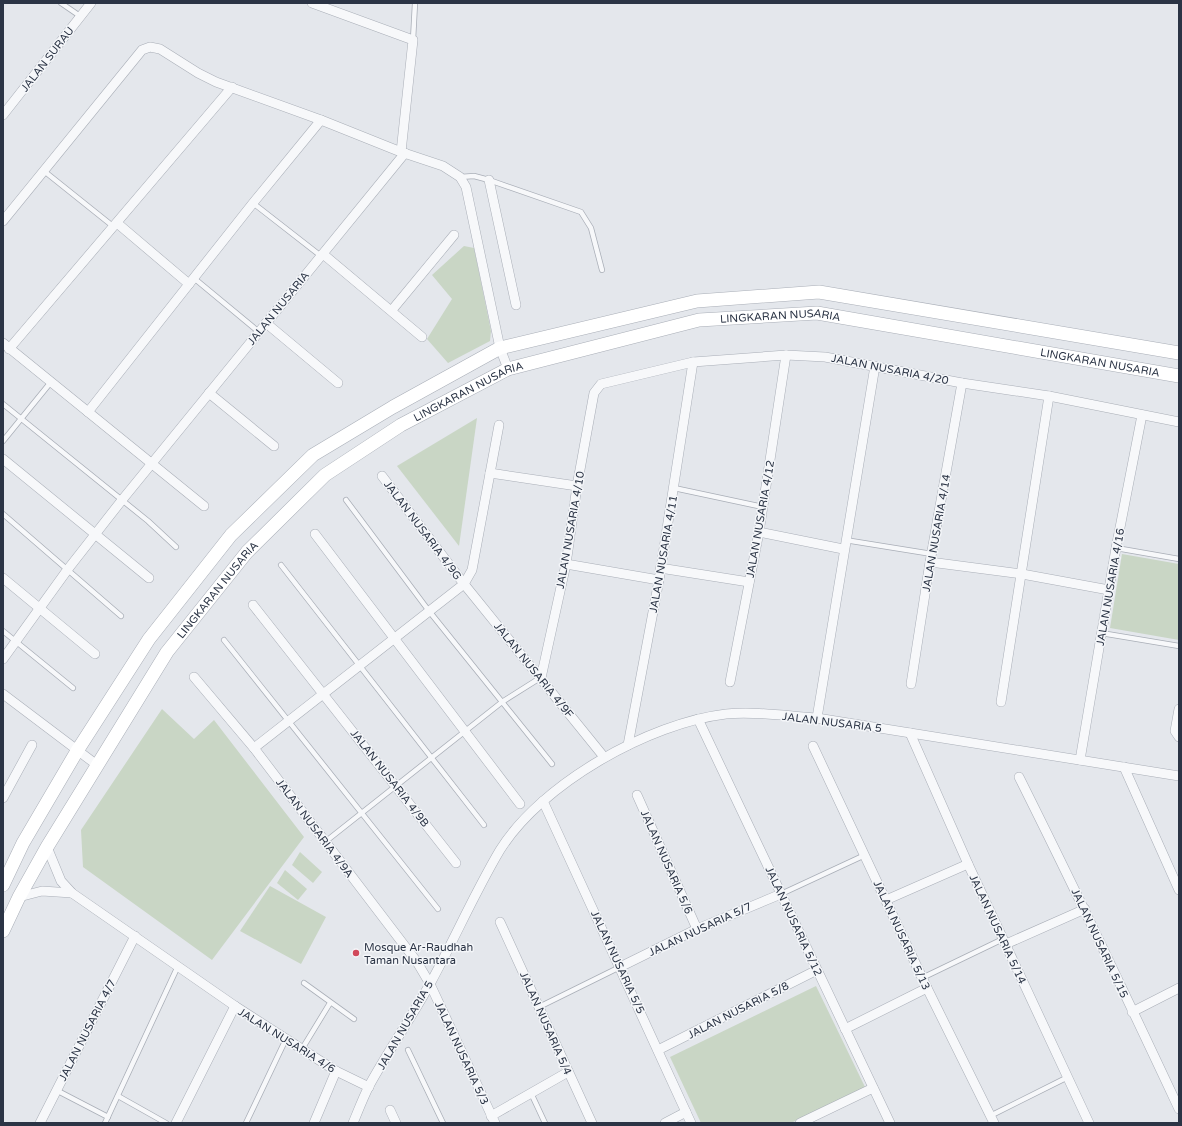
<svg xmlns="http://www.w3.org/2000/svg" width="1182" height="1126" font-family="'Varela Round',sans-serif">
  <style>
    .green { fill: #c9d6c5 }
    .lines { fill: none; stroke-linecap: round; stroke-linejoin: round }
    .lane-casing { stroke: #a9aeb7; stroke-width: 6 }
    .street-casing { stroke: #a9aeb7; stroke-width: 10 }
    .secondary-casing { stroke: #a9aeb7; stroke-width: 14 }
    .lane { stroke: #f7f8fa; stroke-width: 4.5 }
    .street { stroke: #f7f8fa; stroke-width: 9 }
    .secondary { stroke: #fff; stroke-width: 13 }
    .poi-dot { fill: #d1495b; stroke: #f4f6f9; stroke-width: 1.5 }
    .labels { text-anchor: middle; stroke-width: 3; stroke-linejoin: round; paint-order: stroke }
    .street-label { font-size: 11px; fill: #2b3445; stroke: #f4f6f9 }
    .poi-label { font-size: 11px; fill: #2b3445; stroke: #f4f6f9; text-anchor: start }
  </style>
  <rect width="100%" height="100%" fill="#e4e7ec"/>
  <!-- green -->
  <g class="green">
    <path d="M464,246L474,248L491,331L490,341L448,363L427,339L452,299L432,275Z"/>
    <path d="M477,418L459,546L397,466Z"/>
    <path d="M1122,554L1179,564V640L1110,628Z"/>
    <path d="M162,709L194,739L214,720L304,837L212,960L83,867L81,830Z"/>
    <path d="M300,852L322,872L313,883L292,865Z"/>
    <path d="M285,870L307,889L298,900L277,883Z"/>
    <path d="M270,886L326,917L301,964L240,931Z"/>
    <path d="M816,986L865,1087L791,1123H701L670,1057Z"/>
  </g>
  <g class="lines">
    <!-- lane casing -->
    <g class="lane-casing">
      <g id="lane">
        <path d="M61,3L80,16"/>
        <path d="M413,40L415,3"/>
        <path d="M44,171L114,227"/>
        <path d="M460,177L474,176L489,180L581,212L591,228L602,270"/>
        <path d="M253,203L321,256"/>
        <path d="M195,279L259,332"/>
        <path d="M3,404L148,521L176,547"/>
        <path d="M3,441L51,382"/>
        <path d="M674,488L763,507"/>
        <path d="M346,500L429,611L552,764"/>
        <path d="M3,514L121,616"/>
        <path d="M845,540L932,554"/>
        <path d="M1116,548L1179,559"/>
        <path d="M281,565L484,825"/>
        <path d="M3,631L73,688"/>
        <path d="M1101,633L1179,646"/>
        <path d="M224,640L438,909"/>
        <path d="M325,842L502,702L540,678"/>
        <path d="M781,894L865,855"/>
        <path d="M922,978L1003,939"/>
        <path d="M304,983L354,1019"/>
        <path d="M539,1007L620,967"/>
        <path d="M302,1049L330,1003"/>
        <path d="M408,1050L443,1123"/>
        <path d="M56,1090L108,1117"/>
        <path d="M531,1093L545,1123"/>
        <path d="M118,1096L166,1123"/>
        <path d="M990,1116L1068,1077"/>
        <path d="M105,1123L178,966"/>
        <path d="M246,1123L286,1039"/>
      </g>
    </g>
    <!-- street casing -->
    <g class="street-casing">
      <g id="street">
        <path d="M312,3L413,40L401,152"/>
        <path d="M3,115L91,3"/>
        <path d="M489,180L516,305"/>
        <path d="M3,221L142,50L150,47L160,49L198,73L216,82L321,120L401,152L443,166L460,177L466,187L500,348L508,369"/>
        <path d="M117,223L189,284"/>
        <path d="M323,254L422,337"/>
        <path d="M392,310L454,235"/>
        <path d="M266,323L338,383"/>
        <path d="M3,343L204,506"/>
        <path d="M9,349L232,87"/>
        <path d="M209,393L274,446"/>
        <path d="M88,412L253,203L321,120"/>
        <path d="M3,459L149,578"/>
        <path d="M490,473L577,486"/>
        <path d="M382,476L464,584L604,757"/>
        <path d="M759,532L843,549"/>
        <path d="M315,534L520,804"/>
        <path d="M930,562L1022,574L1109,590"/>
        <path d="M566,564L659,580"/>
        <path d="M660,568L749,582"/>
        <path d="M3,578L95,654"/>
        <path d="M253,605L456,863"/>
        <path d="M3,659L68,569L122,500L405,153"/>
        <path d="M194,677L254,748L417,962L430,984L495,1123"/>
        <path d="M541,678L566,564L577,486L594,393L601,384L693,362L786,355L825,357L962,383L1049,396L1179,422"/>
        <path d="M730,682L759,532L786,355"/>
        <path d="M911,684L930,562L962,383"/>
        <path d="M3,694L97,765"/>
        <path d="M1001,702L1049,396"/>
        <path d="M1179,709L1175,731L1179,737"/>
        <path d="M817,718L875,366"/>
        <path d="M698,719L890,1123"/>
        <path d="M910,733L968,864L1089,1123"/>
        <path d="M628,745L659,580L693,362"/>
        <path d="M813,746L927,988L994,1123"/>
        <path d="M254,748L464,584L472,570L499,425"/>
        <path d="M1080,760L1116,548L1142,415"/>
        <path d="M1124,767L1179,890"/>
        <path d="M1019,777C1074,887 1127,998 1179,1109"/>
        <path d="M637,795L697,929"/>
        <path d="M3,798L32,745"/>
        <path d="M543,801L691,1123"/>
        <path d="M47,847L61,881L72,893L235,1006"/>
        <path d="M19,897L42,891L72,893"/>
        <path d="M886,900L968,864"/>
        <path d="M500,922L592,1123"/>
        <path d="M1006,944L1085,909"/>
        <path d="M620,967L697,929L781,894"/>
        <path d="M1132,1012L1179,988"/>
        <path d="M845,1029L927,988"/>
        <path d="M658,1050L817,970"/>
        <path d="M390,1110L396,1123"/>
        <path d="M491,1116L568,1072"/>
        <path d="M40,1123L135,936"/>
        <path d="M176,1123L235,1006L336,1071L369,1087"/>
        <path d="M314,1123L336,1071"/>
        <path d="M353,1123C358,1111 363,1098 369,1086C388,1051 412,1017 431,982C455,938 475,892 500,850C541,784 649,723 726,714C755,711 787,716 817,718L1179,776"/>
        <path d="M665,1123L686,1112"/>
        <path d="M800,1123L873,1088"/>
      </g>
    </g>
    <!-- secondary casing -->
    <g class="secondary-casing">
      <g id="secondary">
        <path d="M3,885L23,843L77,751L149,639L231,535L313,455L393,407L500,348L697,301L819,292L1179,353"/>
        <path id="s1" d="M3,931L19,897L47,847L167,652L247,552L325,475L401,425L508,369L699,320L817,313L1179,376"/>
      </g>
    </g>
    <!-- lane -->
    <use href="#lane" class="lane"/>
    <!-- street -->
    <use href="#street" class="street"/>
    <!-- secondary -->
    <use href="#secondary" class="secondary"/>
  </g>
  <!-- markers -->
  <circle class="poi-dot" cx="356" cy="953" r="4"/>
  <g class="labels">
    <!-- street labels -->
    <g class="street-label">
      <text transform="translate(47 59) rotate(-52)" y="4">JALAN SURAU</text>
      <text transform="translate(278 308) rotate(-51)" y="4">JALAN NUSARIA</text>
      <text dy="4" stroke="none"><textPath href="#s1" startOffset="1052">LINGKARAN NUSARIA</textPath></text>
      <text dy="4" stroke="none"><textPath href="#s1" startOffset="1376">LINGKARAN NUSARIA</textPath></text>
      <text transform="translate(890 369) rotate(11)" y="4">JALAN NUSARIA 4/20</text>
      <text dy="4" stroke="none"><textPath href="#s1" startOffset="728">LINGKARAN NUSARIA</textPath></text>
      <text transform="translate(760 519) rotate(-80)" y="4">JALAN NUSARIA 4/12</text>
      <text transform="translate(423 530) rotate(53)" y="4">JALAN NUSARIA 4/9G</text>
      <text transform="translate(570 530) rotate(-80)" y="4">JALAN NUSARIA 4/10</text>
      <text transform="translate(936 533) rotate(-80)" y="4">JALAN NUSARIA 4/14</text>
      <text transform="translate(663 554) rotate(-80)" y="4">JALAN NUSARIA 4/11</text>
      <text transform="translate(1110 587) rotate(-80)" y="4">JALAN NUSARIA 4/16</text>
      <text dy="4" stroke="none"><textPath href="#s1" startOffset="404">LINGKARAN NUSARIA</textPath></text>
      <text transform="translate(534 670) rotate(51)" y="4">JALAN NUSARIA 4/9F</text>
      <text transform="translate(832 722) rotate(7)" y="4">JALAN NUSARIA 5</text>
      <text transform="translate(390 778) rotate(52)" y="4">JALAN NUSARIA 4/9B</text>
      <text transform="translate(315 828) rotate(53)" y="4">JALAN NUSARIA 4/9A</text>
      <text transform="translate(667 862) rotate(66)" y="4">JALAN NUSARIA 5/6</text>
      <text transform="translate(794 921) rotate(65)" y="4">JALAN NUSARIA 5/12</text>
      <text transform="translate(700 929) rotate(-25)" y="4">JALAN NUSARIA 5/7</text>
      <text transform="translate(998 929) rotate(65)" y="4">JALAN NUSARIA 5/14</text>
      <text transform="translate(902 935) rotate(65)" y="4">JALAN NUSARIA 5/13</text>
      <text transform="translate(1100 943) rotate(65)" y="4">JALAN NUSARIA 5/15</text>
      <text transform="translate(618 962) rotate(65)" y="4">JALAN NUSARIA 5/5</text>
      <text transform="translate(738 1010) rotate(-27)" y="4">JALAN NUSARIA 5/8</text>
      <text transform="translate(546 1023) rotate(66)" y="4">JALAN NUSARIA 5/4</text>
      <text transform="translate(405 1025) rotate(-60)" y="4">JALAN NUSARIA 5</text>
      <text transform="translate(87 1030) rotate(-63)" y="4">JALAN NUSARIA 4/7</text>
      <text transform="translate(287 1040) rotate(32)" y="4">JALAN NUSARIA 4/6</text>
      <text transform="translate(462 1053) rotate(65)" y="4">JALAN NUSARIA 5/3</text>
    </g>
    <!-- poi labels -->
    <g class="poi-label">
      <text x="364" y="951">Mosque Ar-Raudhah<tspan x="364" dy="13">Taman Nusantara</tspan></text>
    </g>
  </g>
  <!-- border -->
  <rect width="1182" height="1126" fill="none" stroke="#2b3445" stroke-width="8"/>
</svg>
